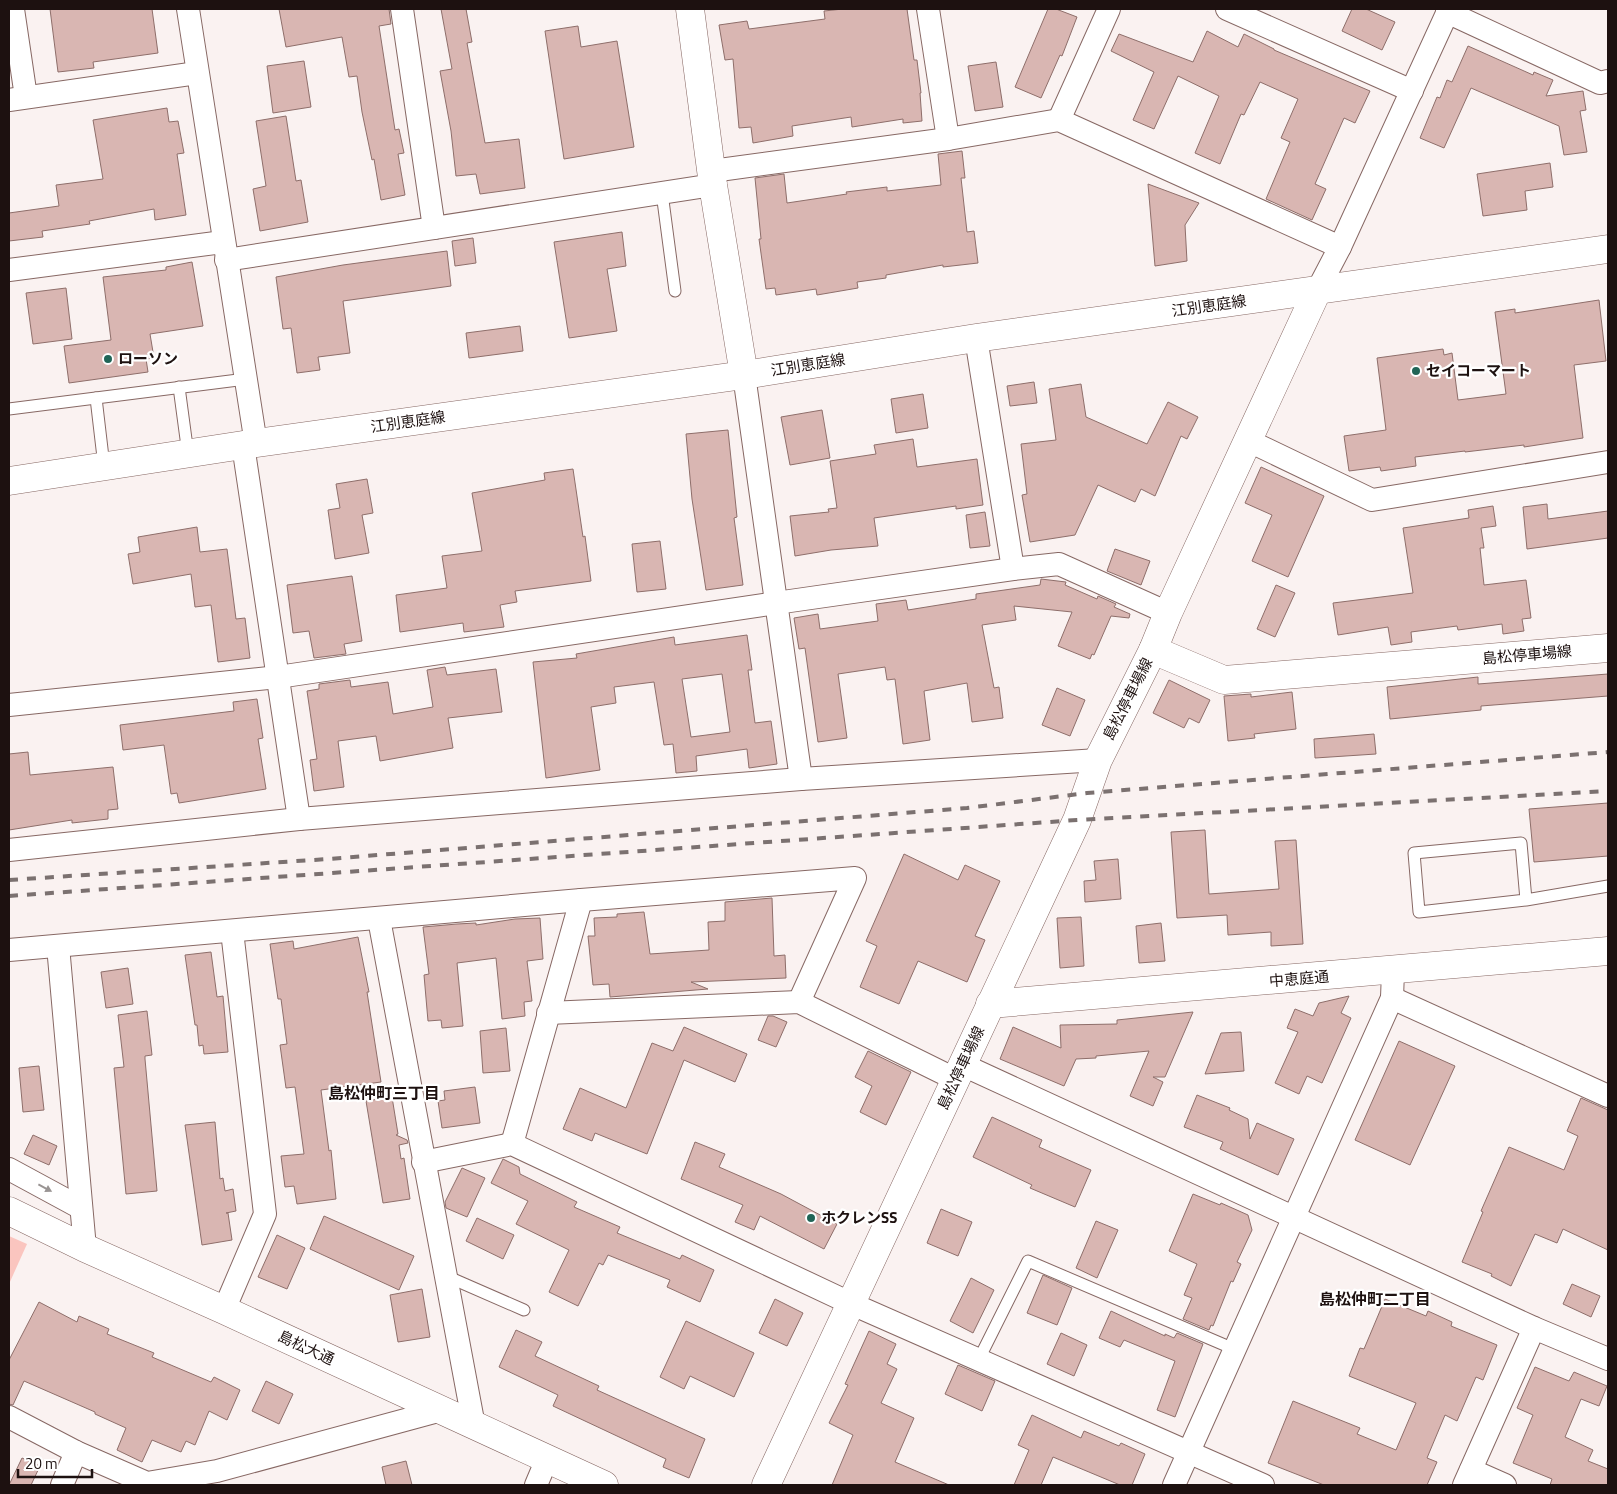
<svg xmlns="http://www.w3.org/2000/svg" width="1617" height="1494" font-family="'Titillium Web','Noto Sans JP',sans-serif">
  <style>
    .green { fill: #fac5bf }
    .building { fill: #d9b6b2; stroke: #8e6e6a; fill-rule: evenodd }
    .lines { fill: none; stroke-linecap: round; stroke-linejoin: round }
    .service-casing { stroke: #876864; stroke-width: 13 }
    .minor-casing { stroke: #876864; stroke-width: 24 }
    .tertiary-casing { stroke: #876864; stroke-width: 29 }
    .secondary-casing { stroke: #876864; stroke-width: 29 }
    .primary-casing { stroke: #876864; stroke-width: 29 }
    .service { stroke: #fff; stroke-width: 11 }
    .minor { stroke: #fff; stroke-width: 22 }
    .tertiary { stroke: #fff; stroke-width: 28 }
    .secondary { stroke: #fff; stroke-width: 28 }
    .primary { stroke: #fff; stroke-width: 28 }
    .rail { stroke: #7b7170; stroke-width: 4; stroke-dasharray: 9 9; stroke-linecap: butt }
    .oneway { fill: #999493 }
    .poi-dot { fill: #216557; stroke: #fff; stroke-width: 2 }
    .labels { text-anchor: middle; stroke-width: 4.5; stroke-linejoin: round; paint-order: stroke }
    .street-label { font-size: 15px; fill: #1d1110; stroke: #fff }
    .poi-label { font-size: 15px; font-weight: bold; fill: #1d1110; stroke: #fff; text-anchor: start }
    .neighbourhood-label { font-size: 16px; font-weight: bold; fill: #1d1110; stroke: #fff }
  </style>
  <rect width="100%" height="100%" fill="#faf2f1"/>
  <!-- green -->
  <path class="green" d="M9,1236L27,1244L9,1284Z"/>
  <!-- building -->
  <g class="building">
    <path d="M50,9H152L158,53L93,62L94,68L58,72Z"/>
    <path d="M279,9H389L391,24L379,26L395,130L399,129L404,153L398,154L405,195L381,200L374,159L372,160L362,112L357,76L349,77L342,37L286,47Z"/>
    <path d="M441,9H466L472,42L467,43L485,143L519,139L525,188L480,194L476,174L456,176L451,131L440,71L452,69Z"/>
    <path d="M843,9H907L914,60H917L921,93H920L922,121L903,123V119L852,127L851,117L792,126L793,136L753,143L751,127L739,128L733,59L725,60L719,25L747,21L749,29L825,19L824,11Z"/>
    <path d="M1048,9H1056L1077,17L1062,56L1060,55L1041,98L1015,87Z"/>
    <path d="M1352,9H1366L1395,22L1382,50L1342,31Z"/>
    <path d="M578,26L581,47L617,41L634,147L564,159L545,31Z"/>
    <path d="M1207,31L1238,47L1244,34L1274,49V50L1370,91L1355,123L1344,118L1315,184L1326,189L1312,220L1266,199L1290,142L1281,138L1298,99L1260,82L1244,115L1241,114L1220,164L1195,153L1219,96L1178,76L1154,129L1133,120L1154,72L1111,51L1119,34L1193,62Z"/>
    <path d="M1468,46L1533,75L1534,72L1553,80L1546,96L1583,91L1586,110L1580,111L1587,152L1564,155L1559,126L1471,88L1444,148L1420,138L1437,97L1440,98L1447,80L1452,82Z"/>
    <path d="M304,61L311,107L273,113L267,66Z"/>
    <path d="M996,62L1003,107L975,111L968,66Z"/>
    <path d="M167,108L169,122L178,121L184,153L177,154L186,215L155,220L154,209L89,221L90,224L42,231L43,237L9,241V213L59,206L56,185L103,179L93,120Z"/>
    <path d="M286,116L296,181L301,180L308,222L260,231L253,189L266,186L256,121Z"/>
    <path d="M962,151L965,178H961L967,232L974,231L978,263L943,267V265L886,275V278L857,282L858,288L817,295L816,289L776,295L775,288L766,289L759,239H761L755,178L784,174L787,203L847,194L846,192L887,187V191L941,185L938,154Z"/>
    <path d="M1550,163L1553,187L1525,191L1527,210L1483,216L1477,174Z"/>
    <path d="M1148,184L1199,203L1185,225L1187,261L1155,266Z"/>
    <path d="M622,232L626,266L607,269L617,331L569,338L554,242Z"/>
    <path d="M473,238L476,263L455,266L452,241Z"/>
    <path d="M447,251L451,286L343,301L350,353L318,357L320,370L297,373L291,328L283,329L276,277L343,265Z"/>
    <path d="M192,262L203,326L150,334L154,358L146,359L148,372L69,383L64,346L111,340L103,277L166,270V267Z"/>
    <path d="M66,288L72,339L33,344L26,293Z"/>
    <path d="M1599,300L1606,361L1574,365L1583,438L1524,447V445L1465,452V451L1415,457L1416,466L1381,471L1380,467L1349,471L1344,436L1386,430L1377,358L1443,349L1444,355L1452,353L1458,400L1506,394L1495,312L1515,309V313Z"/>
    <path d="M520,326L523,351L469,358L466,333Z"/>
    <path d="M1034,382L1037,403L1010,406L1007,386Z"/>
    <path d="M1081,384L1086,417L1147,444L1168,402L1198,417L1187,439L1181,436L1155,496L1141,489L1135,502L1098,485L1075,535L1030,542L1022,495L1027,494L1021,444L1056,440L1049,389Z"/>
    <path d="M923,394L928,428L896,433L891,399Z"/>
    <path d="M822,410L830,458L790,465L781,417Z"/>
    <path d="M728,430L737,517L734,518L743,585L706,590L692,499L686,434Z"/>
    <path d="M913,439L917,467L977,459L983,505L956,509V506L874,518L878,546L831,550L795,556L790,516L829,512L828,509L837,508L830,461L876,454L874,445Z"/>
    <path d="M1261,467L1324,496L1288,577L1252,561L1272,515L1245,503Z"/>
    <path d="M573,469L583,537L585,536L591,581L515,591L517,602L500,605L504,627L464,632L463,623L400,632L396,595L447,588L442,556L482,551L472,493L545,480L544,473Z"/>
    <path d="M367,479L373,513L362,515L369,553L335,559L328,510L340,508L336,484Z"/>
    <path d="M1547,504L1548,519L1608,511V538L1527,549L1523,507Z"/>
    <path d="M1493,506L1496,526L1481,528L1484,548H1480L1484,585L1526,580L1531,618L1522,619L1524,631L1503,634L1502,624L1458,630L1457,626L1411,632L1412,642L1391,645L1388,627L1338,635L1333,603L1413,593L1403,528L1469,518L1468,510Z"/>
    <path d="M985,512L990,546L970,548L966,515Z"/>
    <path d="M197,527L200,552L227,549L236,619L245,618L250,658L218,662L211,605L195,607L191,574L133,584L128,554L140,552L138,537Z"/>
    <path d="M660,541L666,589L637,592L632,544Z"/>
    <path d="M1115,549L1150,561L1141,585L1107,571Z"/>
    <path d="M352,576L362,641L344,644L346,654L314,658L309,631L293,633L287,585Z"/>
    <path d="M1041,579L1066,582L1065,585L1097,599L1098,596L1116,604L1114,607L1130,614L1129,618L1111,616L1094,655L1092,654L1090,659L1058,646L1072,612L1014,606L1016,620L982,625L994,688L999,687L1003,718L972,722L967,683L924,691L930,740L903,744L895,679L887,680L885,667L838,674L847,738L818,742L805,648L799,649L794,618L818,614L820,629L878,621L876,604L906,600L908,610L976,599V594L1040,585Z"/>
    <path d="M1276,585L1295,593L1275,637L1257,629Z"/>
    <path d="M747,635L752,670H748L755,723L771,721L777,764L749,768L747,749L696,756L697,771L676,773L673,744L664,745L654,682L614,687L616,703L591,707L600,770L546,778L533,662L577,658L576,654L674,637L675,645ZM722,674L730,732L691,737L682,679Z"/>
    <path d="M445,667L447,675L496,669L502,712L448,718L453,748L380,761L376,736L338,741L344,787L314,791L310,760L317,759L307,691L319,689V684L350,680L351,687L388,682L393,714L433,707L427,670Z"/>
    <path d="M1608,674V696L1481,706V710L1390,719L1387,687L1478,677V684Z"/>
    <path d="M1169,680L1210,700L1199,723L1189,718L1184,728L1153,713Z"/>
    <path d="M1057,688L1085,700L1070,736L1042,725Z"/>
    <path d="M1292,692L1296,729L1254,734L1255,738L1228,741L1224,696L1251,694V697Z"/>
    <path d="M257,699L263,738L258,739L266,789L179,803L177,793L171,794L164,745L123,750L120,725L234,711L233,702Z"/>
    <path d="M1374,734L1376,754L1315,758L1314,739Z"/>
    <path d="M28,752L30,775L113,767L118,809L108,810V819L72,823V820L9,830V754Z"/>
    <path d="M1608,803V856L1534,862L1529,809Z"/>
    <path d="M1205,830L1209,894L1279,889L1275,841L1296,840L1303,944L1271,946V932L1228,935L1227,915L1177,918L1171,832Z"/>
    <path d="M904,854L958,880L965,865L1000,881L975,936L985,940L967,982L918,961L899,1004L860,987L877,946L866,941Z"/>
    <path d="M1118,859L1121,899L1085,902L1084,881L1096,880L1094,861Z"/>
    <path d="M772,898L774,956L785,955L786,978L691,982L708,989L610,997L609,984L593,985L588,936H595L594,918L617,917V914L644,912L650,954L709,950L708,922L725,921V902Z"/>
    <path d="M1081,917L1084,966L1060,968L1057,918Z"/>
    <path d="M540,918L543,959L527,961L532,1001L524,1002L525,1016L502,1019L496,958L457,963L463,1026L442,1028L441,1020L428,1021L424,975L429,974L423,927L457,924L476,923V925L515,919Z"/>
    <path d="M1161,923L1165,961L1139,963L1136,926Z"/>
    <path d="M358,937L369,992H367L381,1082L321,1090L329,1151L331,1150L336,1199L297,1204L294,1186L285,1187L281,1156L304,1154L295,1087L286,1088L280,1045L287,1044L281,999H278L270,944L293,941L294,949Z"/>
    <path d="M211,952L217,997L223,996L228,1052L204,1054L203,1045L199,1046L197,1025H195L185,955Z"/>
    <path d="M128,968L133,1004L106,1008L101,972Z"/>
    <path d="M1349,996L1341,1013L1351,1018L1322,1083L1307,1076L1299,1094L1275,1083L1298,1032L1287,1028L1295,1009L1313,1016L1319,1003Z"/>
    <path d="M147,1011L152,1055L145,1056V1059L157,1191L126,1194L114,1068L124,1067L118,1015Z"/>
    <path d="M1193,1012L1165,1077H1153L1163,1082L1153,1106L1130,1096L1149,1051L1096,1056V1058L1076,1059L1064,1086L1000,1059L1013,1027L1061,1048L1060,1025L1117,1024V1020Z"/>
    <path d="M768,1016H773L787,1022L776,1047L758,1040Z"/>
    <path d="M684,1027L747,1054L735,1082L684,1060L647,1154L595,1133L592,1141L563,1129L580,1088L626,1108L652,1043L673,1051Z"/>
    <path d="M506,1028L510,1071L483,1073L480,1031Z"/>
    <path d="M1241,1032L1244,1071L1205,1074L1221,1033Z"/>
    <path d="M1399,1041L1455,1066L1410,1165L1355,1140Z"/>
    <path d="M868,1051L911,1072L886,1125L860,1112L872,1086L855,1077Z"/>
    <path d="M39,1066L44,1110L23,1112L19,1068Z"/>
    <path d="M475,1087L480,1123L442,1128L438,1101L445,1100L444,1091Z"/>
    <path d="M1197,1095L1230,1108L1229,1110L1248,1119L1250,1139L1257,1123L1294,1139L1278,1175L1220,1149L1223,1142L1184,1127Z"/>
    <path d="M392,1097L398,1134L396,1135L407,1140L408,1143L399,1145L401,1159L404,1158L410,1199L383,1203L366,1101Z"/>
    <path d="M1581,1098L1608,1110V1250L1563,1229L1557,1243L1535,1234L1511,1286L1491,1276L1492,1274L1462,1262L1483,1212L1481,1211L1509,1147L1564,1170L1578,1136L1567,1131Z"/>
    <path d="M992,1117L1042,1140L1039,1147L1091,1170L1075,1207L1030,1188L1032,1185L973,1157Z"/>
    <path d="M215,1122L220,1179L223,1178L225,1191L233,1189L236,1211L226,1213H228L232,1240L202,1245L185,1125Z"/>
    <path d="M33,1135L57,1146L49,1165L24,1154Z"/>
    <path d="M695,1142L725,1154L719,1167L781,1194L837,1224L824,1249L760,1216L754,1230L735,1222L743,1205L681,1179Z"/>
    <path d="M503,1159L519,1167L520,1174L577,1202L574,1207L620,1227L617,1233L680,1259L682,1255L714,1270L700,1302L667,1287L670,1280L608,1255L603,1265L599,1263L578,1306L549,1292L569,1250L516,1224L528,1201L491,1183Z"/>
    <path d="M462,1168L485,1178L467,1217L446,1208L445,1202Z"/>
    <path d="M1193,1194L1220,1205L1221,1203L1248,1215L1252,1230L1237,1262L1241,1264L1233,1282L1231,1281L1213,1326L1211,1325L1209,1330L1183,1319L1192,1298L1184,1295L1197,1264L1169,1251Z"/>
    <path d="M941,1209L972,1222L958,1256L927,1243Z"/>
    <path d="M324,1216L414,1256L399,1290L310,1249Z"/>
    <path d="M477,1218L514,1235L503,1259L466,1241Z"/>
    <path d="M1096,1221L1118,1230L1097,1278L1076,1268Z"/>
    <path d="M277,1235L305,1248L287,1289L258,1277Z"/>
    <path d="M1043,1275L1072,1288L1057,1325L1027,1313Z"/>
    <path d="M971,1278L994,1290L973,1333L950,1321Z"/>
    <path d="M1572,1284L1600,1296L1591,1317L1563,1304Z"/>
    <path d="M422,1289L430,1337L398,1342L390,1295Z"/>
    <path d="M775,1299L803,1313L787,1346L759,1333Z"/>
    <path d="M1385,1299L1426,1316L1428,1311L1452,1322L1451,1326L1497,1345L1483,1380L1476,1377L1457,1421L1445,1415L1427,1458L1437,1462L1427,1485H1324L1268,1463L1293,1401L1360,1428L1357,1434L1396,1450L1416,1403L1349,1376L1360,1348L1364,1349Z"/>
    <path d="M39,1302L77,1322L79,1316L109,1329L107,1334L154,1353L152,1357L211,1382L214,1377L240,1390L227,1420L209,1411L195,1445L186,1441L181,1452L152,1440L142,1462L117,1450L126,1428L95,1414V1412L24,1381L13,1405L9,1404V1360Z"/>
    <path d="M1111,1311L1165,1336V1334L1174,1338L1177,1333L1203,1344L1175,1417L1157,1410L1175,1361L1124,1340L1120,1347L1099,1338Z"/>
    <path d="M686,1321L754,1353L734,1397L690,1376L684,1389L660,1377Z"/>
    <path d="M516,1330L542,1342L535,1356L599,1386L597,1390L705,1439L689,1478L663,1467L666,1459L553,1406L558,1395L499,1367Z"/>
    <path d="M869,1331L896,1344L887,1364L897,1369L881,1403L914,1418L895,1462L949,1485H832L853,1435L829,1423L848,1385L845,1384Z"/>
    <path d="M1061,1333L1087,1345L1074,1376L1047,1364Z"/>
    <path d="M958,1365L995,1381L982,1411L945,1394Z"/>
    <path d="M1535,1367L1569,1381L1574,1372L1607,1386L1599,1406L1581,1399L1565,1437L1593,1450L1588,1461L1608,1469V1485H1550L1552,1479L1513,1463L1533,1415L1517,1408Z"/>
    <path d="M266,1381L293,1394L279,1424L252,1411Z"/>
    <path d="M1032,1415L1081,1438L1084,1431L1119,1446L1121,1443L1145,1454L1132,1485H1120L1053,1457L1041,1485H1014L1029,1450L1018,1445Z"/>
    <path d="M22,1458L40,1466L31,1485H9Z"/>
    <path d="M406,1461L412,1485H386L382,1467Z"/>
  </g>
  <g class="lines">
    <!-- service casing -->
    <g class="service-casing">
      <g id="service">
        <path d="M662,193L675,291"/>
        <path d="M179,387L188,454"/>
        <path d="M96,398L104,466"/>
        <path d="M9,409L246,379"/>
        <path d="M1526,900L1521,843L1414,853L1419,912L1526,900L1608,886"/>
        <path d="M446,1276L524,1310"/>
        <path d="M979,1359L1028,1261L1234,1349"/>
      </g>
    </g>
    <!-- minor casing -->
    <g class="minor-casing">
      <g id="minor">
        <path d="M13,9L26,97"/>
        <path d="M188,9L256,444"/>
        <path d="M402,9L434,228"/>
        <path d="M928,9L948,139"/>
        <path d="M1227,9L1412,91"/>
        <path d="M1447,12L1600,83L1608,81"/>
        <path d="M9,100L197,73"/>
        <path d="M1059,120L1109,9"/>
        <path d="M712,171L948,139L1059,120L1340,247"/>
        <path d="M226,260L713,185"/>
        <path d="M9,270L223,242"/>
        <path d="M1317,291L1340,247L1449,9"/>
        <path d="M976,338L1013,569"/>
        <path d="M744,375L801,779"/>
        <path d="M1249,441L1372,500L1608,462"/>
        <path d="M243,445L299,819"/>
        <path d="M9,705L278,677L776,603L1013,569L1059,564L1168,613"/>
        <path d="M9,850L299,819L801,779L1098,760"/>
        <path d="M379,919L474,1426"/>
        <path d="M58,946L85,1248"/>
        <path d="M9,950L581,900L855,878L799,1002"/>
        <path d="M1392,998L1608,1096"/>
        <path d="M548,1013L799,1002L955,1079"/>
        <path d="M963,1065L1534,1328L1608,1359"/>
        <path d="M512,1144L581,900"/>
        <path d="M423,1162L512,1144L852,1304L1263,1485"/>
        <path d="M9,1169L81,1208"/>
        <path d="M224,1310L265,1214L232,931"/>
        <path d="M9,1417L76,1452L147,1483L217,1471L442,1410"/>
        <path d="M1471,1470L1505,1485"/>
        <path d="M62,1485L76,1452"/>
        <path d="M536,1485L547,1459"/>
        <path d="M1174,1485L1392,998L1393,971"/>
        <path d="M1464,1485L1534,1328"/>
      </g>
    </g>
    <!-- tertiary casing -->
    <g class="tertiary-casing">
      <g id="tertiary">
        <path d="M690,9L713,185L744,375"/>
        <path d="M990,1004L1608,951"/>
        <path d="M9,1211L85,1248L224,1310L604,1485"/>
      </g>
    </g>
    <!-- secondary casing -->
    <g class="secondary-casing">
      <g id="secondary">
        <path d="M1153,650L1224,680L1608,648"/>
        <path d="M766,1485L1077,820L1098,760L1153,650L1168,613L1317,291"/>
      </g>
    </g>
    <!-- primary casing -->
    <g class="primary-casing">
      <path id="primary" d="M9,481L243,445L744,375L976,338L1608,249"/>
    </g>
    <!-- service -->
    <use href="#service" class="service"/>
    <!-- minor -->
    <use href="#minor" class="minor"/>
    <!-- tertiary -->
    <use href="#tertiary" class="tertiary"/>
    <!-- secondary -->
    <use href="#secondary" class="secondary"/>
    <!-- primary -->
    <use href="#primary" class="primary"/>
    <!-- rail -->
    <g class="rail">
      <path d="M9,880L328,859L967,808L1087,793L1608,752"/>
      <path d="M9,896L1077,820L1608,791"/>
    </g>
  </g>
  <!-- one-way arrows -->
  <defs><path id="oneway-solid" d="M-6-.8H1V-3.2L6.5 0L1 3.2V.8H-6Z" transform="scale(1.25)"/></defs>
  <use class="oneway" href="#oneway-solid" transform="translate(45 1188) rotate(28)"/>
  <!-- markers -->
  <g class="poi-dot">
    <circle cx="108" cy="359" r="5"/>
    <circle cx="1416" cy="371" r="5"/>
    <circle cx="811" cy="1218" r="5"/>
  </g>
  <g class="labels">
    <!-- street labels -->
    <g class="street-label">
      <text transform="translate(1209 306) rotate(-8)" y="5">江別恵庭線</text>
      <text transform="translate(808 365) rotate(-9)" y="5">江別恵庭線</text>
      <text transform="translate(408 422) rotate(-8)" y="5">江別恵庭線</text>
      <text transform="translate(1527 655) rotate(-5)" y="5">島松停車場線</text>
      <text transform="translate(1128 699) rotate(-63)" y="5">島松停車場線</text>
      <text transform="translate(1299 979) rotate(-5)" y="5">中恵庭通</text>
      <text transform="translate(961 1068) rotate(-65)" y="5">島松停車場線</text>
      <text transform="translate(306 1348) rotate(25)" y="5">島松大通</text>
    </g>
    <!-- poi labels -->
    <g class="poi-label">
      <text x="118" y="364">ローソン</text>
      <text x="1426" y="376">セイコーマート</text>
      <text x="821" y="1223">ホクレンSS</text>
    </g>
    <!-- neighbourhood labels -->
    <g class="neighbourhood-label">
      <text x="384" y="1099">島松仲町三丁目</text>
      <text x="1375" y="1305">島松仲町二丁目</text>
    </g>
  </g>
  <!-- border -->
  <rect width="1617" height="1494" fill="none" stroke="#1d1110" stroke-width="20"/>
  <!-- scale -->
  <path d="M18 1469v8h74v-8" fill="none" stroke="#1d1110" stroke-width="2.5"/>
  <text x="25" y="1469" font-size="15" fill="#1d1110" stroke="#ffffff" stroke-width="4" paint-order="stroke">20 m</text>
</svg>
